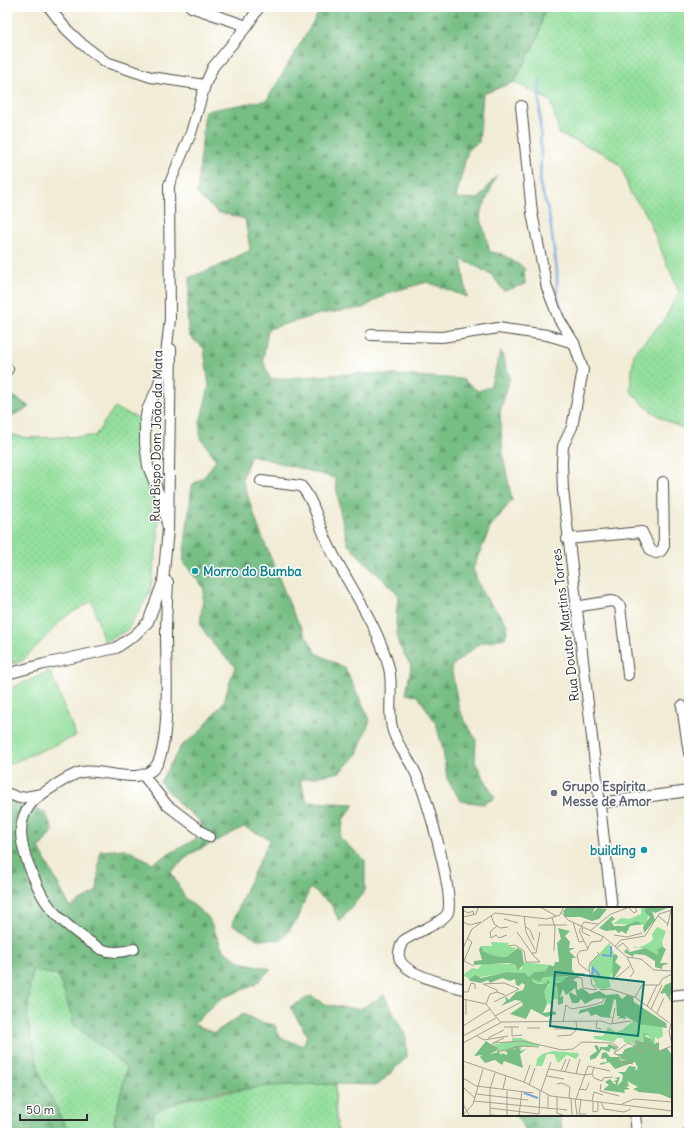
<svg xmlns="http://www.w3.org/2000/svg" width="696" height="1140" font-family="Delius,sans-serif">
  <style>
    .grass { fill: url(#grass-dots); stroke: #5f8564 }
    .forest { fill: url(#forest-firs); stroke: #507458 }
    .green { fill: #93df9c; stroke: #5f8564 }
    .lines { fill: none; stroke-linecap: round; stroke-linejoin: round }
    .stream { stroke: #73a2dc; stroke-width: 2.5 }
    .minor-casing { stroke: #494844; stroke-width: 12 }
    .minor { stroke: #fff; stroke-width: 10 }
    .culture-dot { fill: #0f9aa8; stroke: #fff; stroke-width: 1.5 }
    .worship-dot { fill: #6b7280; stroke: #fff; stroke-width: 1.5 }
    .labels { text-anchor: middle; stroke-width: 3; stroke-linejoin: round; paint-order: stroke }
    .street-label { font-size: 13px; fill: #2b2b2b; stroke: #fff }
    .culture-label { font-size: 13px; font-weight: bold; fill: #0d838f; stroke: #fff; text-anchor: start }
    .worship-label { font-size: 13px; font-weight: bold; fill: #5b616d; stroke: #fff; text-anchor: start }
    .inset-river { fill: none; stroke: #73a2dc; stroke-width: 2 }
    .inset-road { fill: none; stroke: #a29f91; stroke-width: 1 }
    .view { fill: #0f766e; fill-opacity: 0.15; stroke: #0f766e; stroke-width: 2 }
    .inset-edge { fill: none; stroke: #2b2b2b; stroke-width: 2 }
  </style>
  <defs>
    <pattern id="grass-dots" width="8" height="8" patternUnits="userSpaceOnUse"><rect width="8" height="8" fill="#93df9c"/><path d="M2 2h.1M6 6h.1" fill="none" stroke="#7fc087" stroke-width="1.8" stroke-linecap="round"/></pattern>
    <pattern id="forest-firs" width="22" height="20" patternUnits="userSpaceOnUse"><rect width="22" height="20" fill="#76be84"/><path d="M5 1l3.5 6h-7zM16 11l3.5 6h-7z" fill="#619b6c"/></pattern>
  </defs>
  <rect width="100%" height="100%" fill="#fff"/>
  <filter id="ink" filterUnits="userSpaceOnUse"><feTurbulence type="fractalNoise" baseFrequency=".025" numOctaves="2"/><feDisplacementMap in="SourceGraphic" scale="8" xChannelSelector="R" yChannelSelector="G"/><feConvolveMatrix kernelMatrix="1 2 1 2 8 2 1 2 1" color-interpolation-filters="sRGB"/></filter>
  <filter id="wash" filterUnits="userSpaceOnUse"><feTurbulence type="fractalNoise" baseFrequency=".012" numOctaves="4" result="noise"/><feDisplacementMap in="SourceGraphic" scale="16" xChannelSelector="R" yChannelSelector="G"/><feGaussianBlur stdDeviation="0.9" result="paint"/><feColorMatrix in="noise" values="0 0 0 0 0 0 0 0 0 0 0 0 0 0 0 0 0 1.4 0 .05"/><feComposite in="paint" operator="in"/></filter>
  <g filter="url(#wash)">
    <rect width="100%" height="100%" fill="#f1ecd5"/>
    <!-- grass -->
    <g class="grass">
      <path d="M545,7H689V431C662,420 649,412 630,390L634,353L664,320L679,292L645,212L630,193L622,167L606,154L559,134L551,101L514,82L538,38Z"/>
      <path d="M114,408L141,419L144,472L159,507L158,539L150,593L127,630L104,642L92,601L66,616L22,661L7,665V434L28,438L95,436Z"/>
      <path d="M31,970L59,976L67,1002L127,1068L114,1121L117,1133H69L41,1078L27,1018Z"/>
      <path d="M336,1084L335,1105L338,1133H152L154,1112L187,1099L273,1085Z"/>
    </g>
    <!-- forest -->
    <g class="forest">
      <path d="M322,7H545L538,38L514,82L483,94L479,142L468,149L456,198L479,199L496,176L480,215L490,252L502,254L524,268L525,284L504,291L491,274L461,259L467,297L427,282L388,293L363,308L320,314L268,329L263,360L270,379L362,373L462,379L478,391L490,387L501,351L510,377L500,413L503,456L512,500L491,526L473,569L483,594L508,625L505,638L480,643L451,667L459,710L476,740L475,762L495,798L483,804L461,801L447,779L443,750L436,723L418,696L406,694L411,666L398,643L396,622L398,594L348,545L340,511L335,478L251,455L242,479L259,529L294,615L316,653L345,668L370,720L357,754L340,772L300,780L307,802L355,804L344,818L340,838L365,860V891L339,921L331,904L310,888L296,921L282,940L257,939L232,924L246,889L270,839L244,827L190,854L171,872L185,898L208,917L223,950L241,962L271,969L255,985L222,998L193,1024L214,1033L243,1014L260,1022L275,1025L280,1037L303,1046L307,1035L290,1007L311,996L326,1005L360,1009L384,995L406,1037L407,1057L378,1085C314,1083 250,1084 188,1098C177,1101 165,1108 154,1112L152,1133H117L114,1121L127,1068L74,1025L59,976L32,970L27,1018L41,1078L69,1133H7V797L18,805L45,812L53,831L39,848L70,907L97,891L100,851L125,849L153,863L201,836L199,820L182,807L160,782L181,746L199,733L224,701L235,666L216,648L200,625L204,588L183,562L192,485L205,476L216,460L200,437V422L209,387L204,348L189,336L187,316L190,277L215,268L250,250L245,219L217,212L197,194L205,111L267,100Z"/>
      <path d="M7,392L30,407L7,418Z"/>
      <path d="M515,1115H559L563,1133H528Z"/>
    </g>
    <!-- green -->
    <path class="green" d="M50,671L76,736L7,765V690Z"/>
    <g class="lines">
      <!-- stream -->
      <path class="stream" d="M539,80L541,156L540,185L549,214L557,271V296L567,322"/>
    </g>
  </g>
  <g filter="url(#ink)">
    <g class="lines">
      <!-- minor casing -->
      <g class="minor-casing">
        <g id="minor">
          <path d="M49,7L66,29L82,44L106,62L151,77L205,85"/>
          <path d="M191,7L247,26"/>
          <path d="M521,106L532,213L547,288L559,319L574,343L583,370L572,427L563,446L562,463L563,490L612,908"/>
          <path d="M371,335L442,337L498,328L547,335L574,343"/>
          <path d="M7,369H8"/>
          <path d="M261,481L301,486C315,502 319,526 329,546C349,586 377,623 389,668C394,689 386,714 394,734C399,748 410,760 416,774C426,793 454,893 448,912C445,922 414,933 403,941C401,945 398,951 399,956C400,974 449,985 464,989"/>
          <path d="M168,529L164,507L148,466L145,443V422L147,410L158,387L166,355L170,319L169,185L191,133L205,85L213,67L247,26L259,7"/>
          <path d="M567,539L642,532L651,551L656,553L661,551L664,546L663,482"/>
          <path d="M575,607L611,601L616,602L620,606L628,675"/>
          <path d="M7,674L44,664L116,648L135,635L148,622L163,582L168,529L171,349"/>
          <path d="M682,706L689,753"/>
          <path d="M143,775L167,805L209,837"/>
          <path d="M7,793L19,798L42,794"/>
          <path d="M599,803L689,791"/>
          <path d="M134,949C122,952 113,954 101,949C83,938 63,924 50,907C43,899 38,888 34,878C21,849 10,816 42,794C51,788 71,774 82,772C102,768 141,787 156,766C171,743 166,666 166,637C166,619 167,600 168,582H163"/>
          <path d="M671,996L689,994"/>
          <path d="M635,1115L637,1133"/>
          <path d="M688,1133H689"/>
        </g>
      </g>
      <!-- minor -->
      <use href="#minor" class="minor"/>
    </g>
  </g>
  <!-- markers -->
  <g class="culture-dot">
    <circle cx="195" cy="571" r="4"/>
    <circle cx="644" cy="850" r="4"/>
  </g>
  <circle class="worship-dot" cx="554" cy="793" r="4"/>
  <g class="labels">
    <!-- street labels -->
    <g class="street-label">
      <text transform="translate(156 436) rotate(-89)" y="5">Rua Bispo Dom João da Mata</text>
      <text transform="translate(565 625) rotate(-97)" y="5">Rua Doutor Martins Torres</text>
    </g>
    <!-- culture labels -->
    <g class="culture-label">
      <text x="203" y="576">Morro do Bumba</text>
      <text x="636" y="855" text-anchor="end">building</text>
    </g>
    <!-- worship labels -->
    <g class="worship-label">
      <text x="562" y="791">Grupo Espírita<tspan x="562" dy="15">Messe de Amor</tspan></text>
    </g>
  </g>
  <!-- overview -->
  <g transform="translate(463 907)">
    <rect width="209" height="209" fill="#f1ecd5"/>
    <path d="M178,1H183L181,4L186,6L183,18L149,17L148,13L150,17L158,11L166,12L178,7ZM194,20L203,24L199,35L201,41L195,48L182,41H172L171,39L175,41L186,36L190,32L189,27ZM28,35L46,36L44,39L53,41L52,43L43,50L32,49L18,43V39H29ZM146,36L151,46L150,64L146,73L148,80L138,83L130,78L133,77L129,71L127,57ZM61,55L86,58L82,64L71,65L66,70L62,66L48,65L6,72L0,68L9,61L15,62L19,57H49L58,63ZM101,68L105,71L97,76L93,74L94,92H87L90,95L87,97L83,96L80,84L87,77L71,76L68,71ZM170,114L176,117L199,118L200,129L195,132L192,130V137L189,134L187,136L188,132L185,129L180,128L182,135L172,133L171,137L161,135L160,131H154L151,135L132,132L130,129H140L145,120L153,125L159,123ZM49,131H58L78,139H59L57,144L55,140L35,145L28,142L29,138L49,134ZM90,144L115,146L116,148L113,152L104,148L95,156L91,147H84L79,159H73L74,152L79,147Z" fill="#93df9c"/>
    <path d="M103,1H132L129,6L135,1L144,2L136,12L129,14L118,10H102L100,4ZM183,1H204L192,6L189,4L192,13L181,26L180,20L187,10L181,4ZM149,9L152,12L148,15L151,19H161L174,14L179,17L167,19L163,27L159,24L155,26L153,23L143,24L136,21ZM95,21L107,24L102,29L107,35L106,41H112L106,44L113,51H109V63L112,66H122L110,73L114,75V83L119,81L127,87L136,84L143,88L155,87L159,92L164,88L170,90L171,95L203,116L204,121L176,117L162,109L163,112L157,111L154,113L157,109H154L153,93L151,92L147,109L149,111L138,110L133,107L128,109L125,104L115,107L117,103L141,97L143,91L131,92L122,97L118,92L115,96H109L106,87L107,85L114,89L112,81L103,88L100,82L97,90L100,89V96L95,98L94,80L90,75L97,76L105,69L80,70L77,75L68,71L71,76L78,77L84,76V73L87,75L81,84L84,97L80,106L91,104L94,107L83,110L68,102L63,112L47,107L60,98L58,94L52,93L38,99L43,94L42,89L46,93L53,85L60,83L62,78L59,76L56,79L53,78L52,72L47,74L39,71L27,76L25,73L18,76L7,74L6,72L12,68L18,71L45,65L62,66L66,70L71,65L82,64L86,58L91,59L92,55H96L94,36L98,32ZM18,39L20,44L32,49L43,50L55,41L59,44L61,57L55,63L52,58L46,56L11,58V54L19,53L16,43ZM199,40L203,42L197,56H206L199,59V62L192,60V54L182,48L171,47L170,50L161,45L163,42L167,45L182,41L195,48V42ZM153,47L155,50L152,55L158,60L149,74L150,48ZM209,75V88L207,89L208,95L202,86L197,87L202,78ZM185,126L181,129L188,132L187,136L189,133L191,137L196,135V144L204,141L209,148V192L197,187L176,185L170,182L175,180L164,174L166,179L163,180L167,182L161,183L162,186L140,183L146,178L142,175L147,172L152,178L153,175H150L155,172L151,171L157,170L154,179L159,174L160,168L155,165H162L166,159L173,160L172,164L175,161L172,155L152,162L146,155L138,158L137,156L144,155L143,151L138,152L139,146L143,145L147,150H156V153L159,154L163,152L158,153L157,149L152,147H159L162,142L172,139L173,134L181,135L180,127ZM23,134L33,141V144L27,147L36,145L38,148L39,146L44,148V145L41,144L51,141V144L52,140H56L57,144L63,142L57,147L60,161L41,154L39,158L32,153L22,156L17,150L19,148L11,149ZM146,137L154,140L152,143L148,141L146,145L139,142L133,151L127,153V149L134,144L131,139L134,138L137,143V140H144Z" fill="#76be84"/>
    <path class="inset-river" d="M139,48L148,49V39M129,69L130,61L137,69M61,186L75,191"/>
    <path class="inset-road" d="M79,1L93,9M166,1L171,6L174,4L172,1M0,3L5,6L10,4L11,8M98,5L105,13L141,30L164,50L178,52L191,63L209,64M28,8L31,17L37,21L45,20M61,9L63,25L72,43M195,9L205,17L204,19M0,10L13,7L15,1M89,11L92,20L91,44M41,12L55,16M0,15L7,18L18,15M110,15L116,35L121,34M205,17L208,3M75,18H104M34,19L27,25L28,31L33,28L36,31L44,28M63,20L67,23L71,33M118,20L121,15L135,17M119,20L116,24L125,42M120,21L119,25L127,29M127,24L148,7L164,1M54,25L70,48L77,55M151,28L164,30L179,26M4,31L9,35L1,54L11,59M45,39L52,38L61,44L63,55H77M152,39L158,33L182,29L196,7L209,3M0,41L9,22L32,6L84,12L97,8L100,1M153,41L160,36L166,43M134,45L136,47L127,56L126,61L129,78L134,83M69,46H73L77,25M164,50L171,65L167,70M127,65L116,57L114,48L117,44L124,43L128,35L138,34L140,29M119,71L120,81L133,83M152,72L167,59M106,77L111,70L119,71M138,83L147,82L172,90L206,116M0,85H5L8,76L12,77V82M34,85V83L20,77L41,76L56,82M172,90L179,78H196L199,72L209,67M0,92L23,97L38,116M3,93V108M31,95L56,82M23,97L27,87L34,85L42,88M184,99L194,78M188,102L199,78M194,106L201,91M32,109L58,95M209,113L206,124L209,138M134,114L133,121L138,122M100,115L103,98L108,102L126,99L140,95L141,91M149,116L152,101M0,119L27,102M41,120H56M49,120V129L59,128M64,121H77M91,122H120M0,129L33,111M14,129L21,133L45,129M94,129L108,128L114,122L113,115M25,131L41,123M41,131L30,136L60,134L99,143L110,142L119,135L149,136L155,140L151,146L165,136L171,139L173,133L196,144L209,139M0,136L39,115L138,114L147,117L168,114M30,136L26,141L33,140L35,145L56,139L76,140M177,136L176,143L181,145M151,146L156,149L157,154L170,157M0,154L61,175L88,189L209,204M86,162L121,168L129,167L131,160M98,164L103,152M102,165L107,152M113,167L117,152M129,167L131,171L139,174L140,171L150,170M84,169L101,172M0,171L13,179L70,186M61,175L67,158M94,177L99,176L107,180L106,191M138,177L137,184L156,189M66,178L72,161M0,180L12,191M40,182L43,169M116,182L123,183L126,176M78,184L88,155M13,187L65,193M94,190V206L100,208M108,192L109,208M112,192L114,208M113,192L125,159L147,164M118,193L116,207H123M11,194L104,203M129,194L131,185L140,188M130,194V205L135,204V194M138,195L141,202L161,205L168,202M0,197L6,208M159,197L171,192L209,195M27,201L76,207L77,183M85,202V188M0,208L10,197L20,162M31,208H27V182L32,166M44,208V184M56,208L59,184"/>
    <path class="view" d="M92,65L181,75L175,129L87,119Z"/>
    <rect width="209" height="209" class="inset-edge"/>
  </g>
  <!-- margin -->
  <rect width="696" height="1140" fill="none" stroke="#fff" stroke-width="24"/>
  <!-- scale -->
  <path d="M20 1114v6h67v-6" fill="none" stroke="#2b2b2b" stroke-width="2"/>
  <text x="26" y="1114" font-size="12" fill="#2b2b2b" stroke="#ffffff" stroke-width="3" paint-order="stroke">50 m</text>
</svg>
